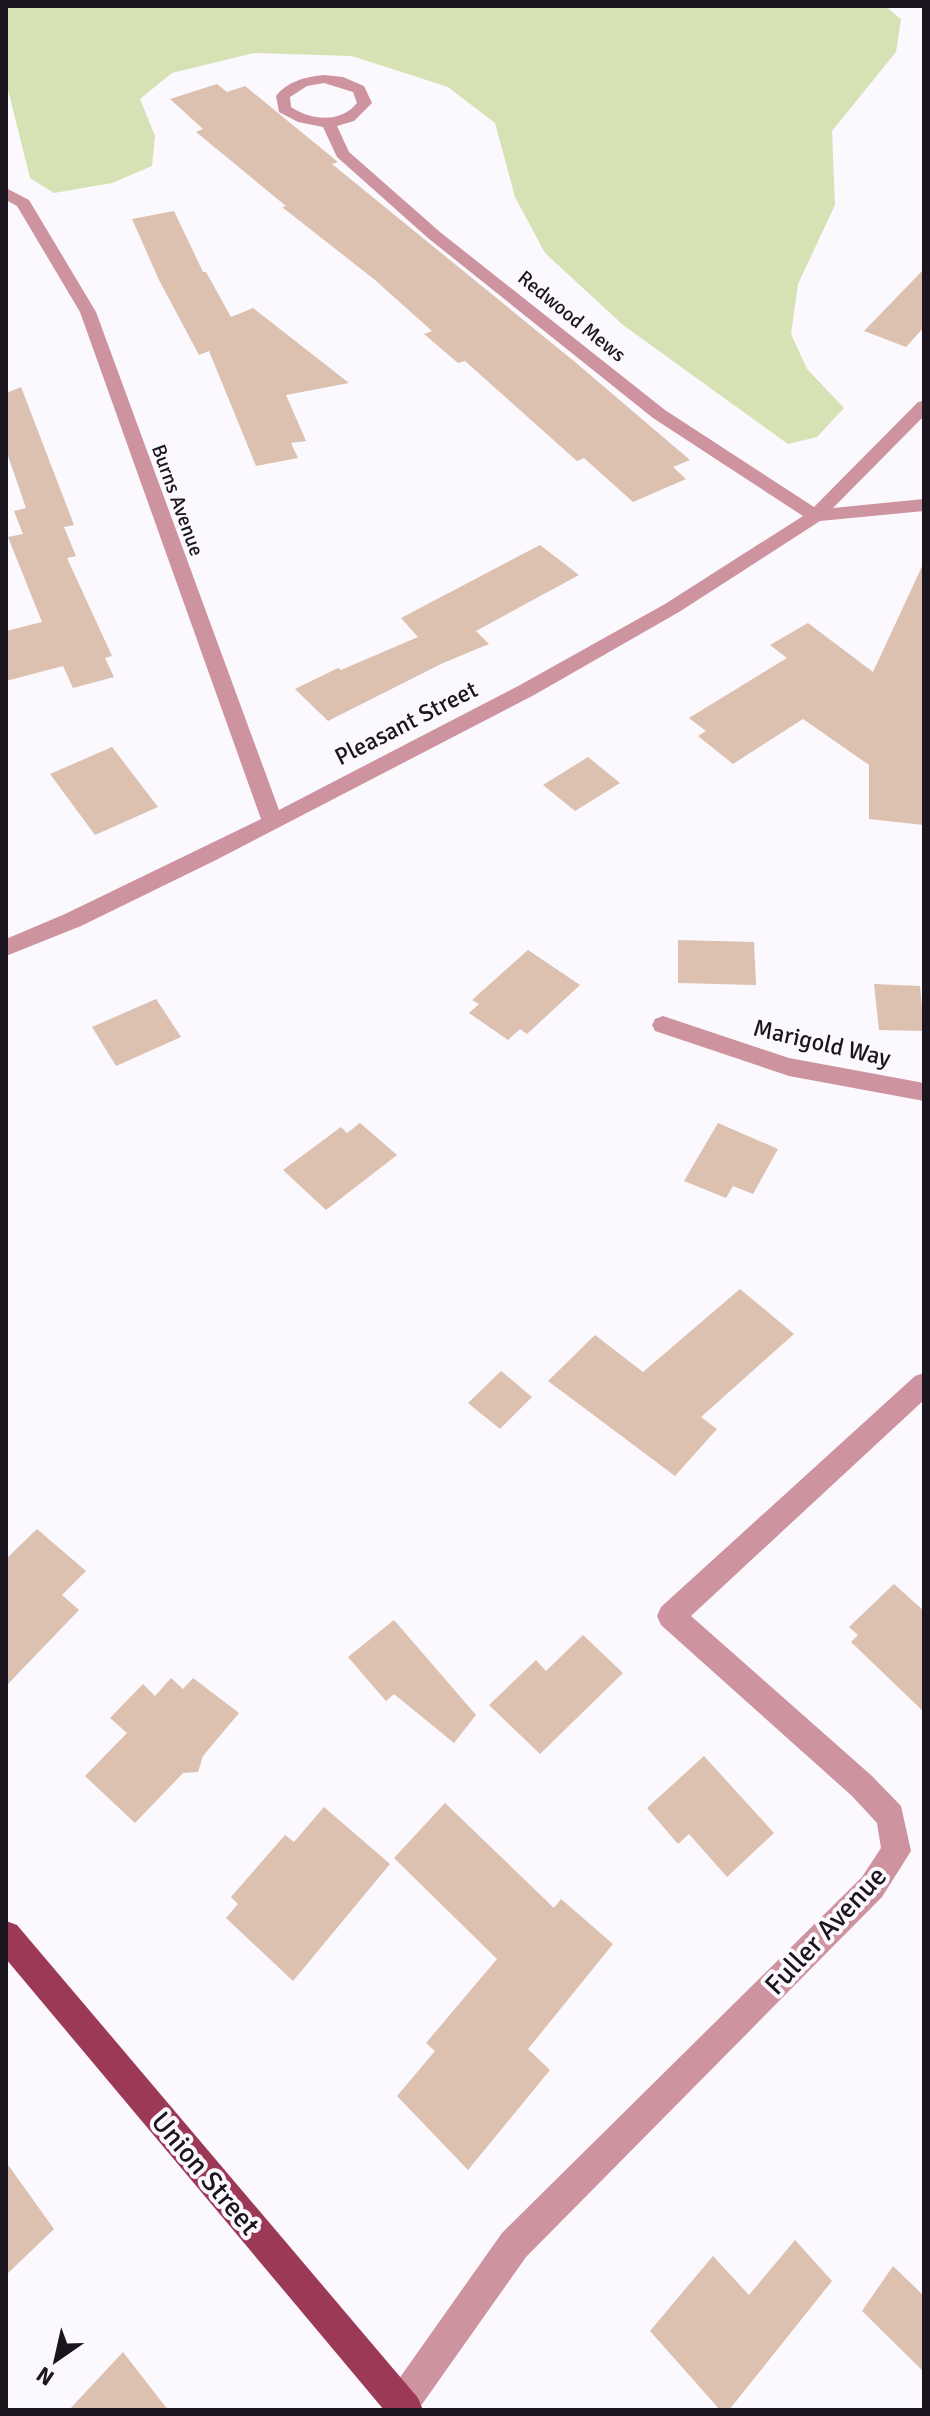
<svg xmlns="http://www.w3.org/2000/svg" width="930" height="2416" font-family="Signika,sans-serif">
  <style>
    .green { fill: #d6e2b4 }
    .building { fill: #dcc0b0 }
    .lines { fill: none; stroke-linecap: round; stroke-linejoin: round }
    .minor { fill: #cd939f; fill-rule: evenodd }
    .major { fill: #9c3957; fill-rule: evenodd }
    .labels { text-anchor: middle; stroke-width: 8; stroke-linejoin: round; paint-order: stroke }
    .far-street-label { font-size: 20px; fill: #1a151f; stroke: #fbf8fe }
    .street-label { font-size: 24px; fill: #1a151f; stroke: #fbf8fe }
    .near-street-label { font-size: 28px; fill: #1a151f; stroke: #fbf8fe }
  </style>
  <rect width="100%" height="100%" fill="#fbf8fe"/>
  <!-- green -->
  <path class="green" d="M6,6H885L901,19L896,52L832,131L835,205L798,284L791,334L807,369L844,408L817,437L788,444L623,325L545,253L515,197L495,123L448,87L352,56L254,53L172,73L140,99L155,136L152,166L112,183L54,193L30,178L6,82Z"/>
  <!-- building -->
  <g class="building">
    <path d="M217,84L227,92L245,86L338,162L332,164L575,362L690,460L673,467L686,479L633,502L584,458L577,461L465,361L458,363L424,334L432,331L375,280L282,207L286,206L196,132L203,129L170,99Z"/>
    <path d="M174,211L203,272H206L231,317L253,308L349,383L286,395L306,441L291,443L298,458L256,466L209,351L199,355L159,280L132,219Z"/>
    <path d="M924,269V327L906,347L864,331Z"/>
    <path d="M21,387L74,525L64,527L76,556L67,558L112,656L105,658L114,677L73,688L63,666L6,681V631L42,622L8,537L23,534L14,511L26,508L6,450V393Z"/>
    <path d="M540,545L579,575L476,631L489,644L443,663L328,721L295,689L338,668L341,670L418,637L401,618Z"/>
    <path d="M924,562V825L869,819V765L803,719L733,764L698,736L706,731L689,718L787,658L770,645L808,623L873,672Z"/>
    <path d="M112,747L158,807L95,835L50,774Z"/>
    <path d="M588,757L620,783L575,811L543,785Z"/>
    <path d="M678,940L754,942L756,985L678,983Z"/>
    <path d="M528,950L580,985L527,1034L520,1029L508,1040L469,1013L479,1004L472,1000Z"/>
    <path d="M874,984L920,986L924,1031L879,1030Z"/>
    <path d="M156,999L181,1037L116,1066L92,1027Z"/>
    <path d="M360,1123L397,1155L326,1210L283,1170L341,1127L347,1133Z"/>
    <path d="M718,1123L778,1149L753,1194L733,1186L726,1198L684,1181Z"/>
    <path d="M740,1289L794,1334L701,1417L717,1429L675,1476L548,1381L595,1335L643,1372Z"/>
    <path d="M501,1371L532,1397L500,1429L468,1403Z"/>
    <path d="M37,1529L86,1571L62,1595L79,1610L6,1686V1559Z"/>
    <path d="M894,1584L924,1611V1712L851,1642L858,1635L849,1627Z"/>
    <path d="M394,1620L476,1715L454,1743L394,1694L386,1701L348,1657Z"/>
    <path d="M583,1635L623,1673L540,1754L489,1705L536,1660L546,1671Z"/>
    <path d="M171,1678L183,1689L193,1678L239,1713L203,1756L198,1772L183,1773L135,1823L85,1776L127,1733L110,1718L143,1684L155,1696Z"/>
    <path d="M704,1756L774,1833L727,1877L689,1834L678,1844L647,1808Z"/>
    <path d="M445,1803L554,1908L561,1899L613,1944L528,2049L550,2070L468,2170L397,2096L435,2051L426,2043L497,1959L394,1858Z"/>
    <path d="M324,1807L390,1864L293,1981L226,1918L238,1904L231,1897L285,1835L294,1842Z"/>
    <path d="M6,2162L54,2229L6,2275Z"/>
    <path d="M795,2240L832,2281L729,2410H720L650,2331L713,2256L749,2295Z"/>
    <path d="M893,2266L924,2296V2372L862,2311Z"/>
    <path d="M123,2352L168,2410H69Z"/>
  </g>
  <g class="lines">
    <!-- minor -->
    <g class="minor">
      <path d="M324,75L343,77L364,86L372,103L354,121L337,126L349,152L440,232L665,410L814,507L918,402L924,401V416L833,508L924,499V511L820,521L679,612L534,695L216,860L81,926L6,956V939L65,914L261,819L80,312L17,206L6,200V188L29,200L96,312L279,810L520,685L665,604L803,516L653,418L428,238L337,157L323,127L298,122L279,112L276,96C288,81 305,77 324,75ZM324,83L353,92L357,103C341,123 312,121 291,107L290,97L307,86Z"/>
      <path d="M663,1016L789,1058L924,1083V1101L789,1076L655,1031L652,1025L655,1019Z"/>
      <path d="M924,1373V1400L691,1616L872,1776L901,1806L911,1851L882,1897L526,2257L418,2410H386L384,2405L389,2393L502,2233L862,1877L881,1848L877,1823L852,1796L661,1625L657,1616L661,1607L915,1376Z"/>
    </g>
    <!-- major -->
    <path class="major" d="M6,1921L17,1925L418,2398L423,2410H384L6,1959Z"/>
  </g>
  <g class="labels">
    <!-- far-street labels -->
    <g class="far-street-label">
      <text transform="translate(572 316) rotate(39)" y="7">Redwood Mews</text>
      <text transform="translate(178 500) rotate(70)" y="7">Burns Avenue</text>
    </g>
    <!-- street labels -->
    <g class="street-label">
      <text transform="translate(406 723) rotate(-27)" y="8">Pleasant Street</text>
      <text transform="translate(822 1043) rotate(13)" y="8">Marigold Way</text>
    </g>
    <!-- near-street labels -->
    <g class="near-street-label">
      <text transform="translate(825 1930) rotate(-47)" y="10">Fuller Avenue</text>
      <text transform="translate(206 2173) rotate(50)" y="10">Union Street</text>
    </g>
  </g>
  <!-- border -->
  <rect width="930" height="2416" fill="none" stroke="#1a151f" stroke-width="16"/>
  <!-- north arrow -->
  <g transform="translate(56 2360) rotate(214)" stroke="#fbf8fe" stroke-width="6" paint-order="stroke">
  <path d="M0-6L14 30L0 20L-14 30Z" fill="#1a151f"/>
  <text y="-12" font-size="22" font-weight="bold" text-anchor="middle" fill="#1a151f">N</text>
  </g>
</svg>
